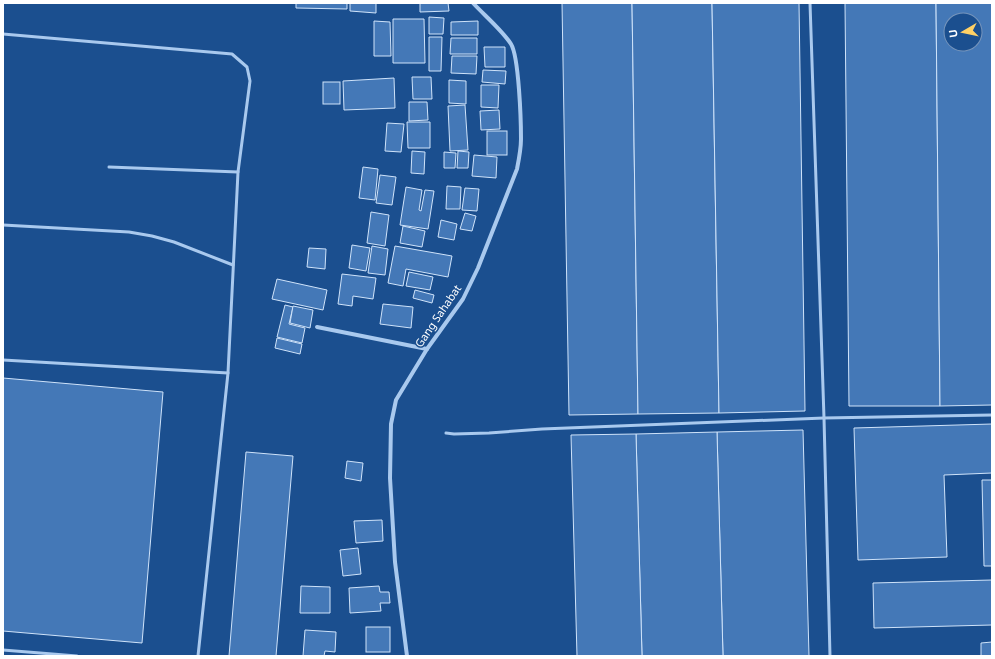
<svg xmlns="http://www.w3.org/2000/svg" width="995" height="659" font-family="'Noto Sans',sans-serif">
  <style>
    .building { fill: #4478b7; stroke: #cfe3fa; fill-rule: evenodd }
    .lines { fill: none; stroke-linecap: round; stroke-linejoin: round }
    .lane { stroke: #a9c9ee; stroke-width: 3 }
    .street { stroke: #a9c9ee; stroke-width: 4 }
    .labels { text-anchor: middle; stroke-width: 3; stroke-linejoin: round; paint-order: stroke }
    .street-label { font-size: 11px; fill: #fff; stroke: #1b4f8f }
  </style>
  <rect width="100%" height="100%" fill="#1b4f8f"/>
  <!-- building -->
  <g class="building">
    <path d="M296,3H347V9L296,8Z"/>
    <path d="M350,3H376V13L350,11Z"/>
    <path d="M420,3H448L449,11L420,12Z"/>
    <path d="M562,3H632L638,414L569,415Z"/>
    <path d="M632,3H712L719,413L638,414Z"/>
    <path d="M712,3H799L805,411L719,413Z"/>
    <path d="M845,3H936L940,406H849Z"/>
    <path d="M936,3H992V405L940,406ZM951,20H975V44H951Z"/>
    <path d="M429,17L444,18L443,34H429Z"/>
    <path d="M393,19H424L425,63H393Z"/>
    <path d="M374,21L390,22L391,56H374Z"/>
    <path d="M478,21V35H451V22Z"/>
    <path d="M429,37H442L441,71H429Z"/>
    <path d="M451,38H477V54H450Z"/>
    <path d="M484,47H505V67H485Z"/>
    <path d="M452,56H477L476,74L451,73Z"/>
    <path d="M483,70L506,71L505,84L482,82Z"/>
    <path d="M412,77H431L432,99H413Z"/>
    <path d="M394,78L395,108L344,110L343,81Z"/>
    <path d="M449,80L466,81V104L449,103Z"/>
    <rect x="323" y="82" width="17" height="22"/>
    <path d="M481,85H499L498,108L481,107Z"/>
    <path d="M409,102H427L428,120L409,121Z"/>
    <path d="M465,105L468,150L450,151L448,106Z"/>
    <path d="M499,110L500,129L481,130L480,111Z"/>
    <path d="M407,122H430V148H408Z"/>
    <path d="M387,123L404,124L401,152L385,151Z"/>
    <rect x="487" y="131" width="20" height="24"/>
    <path d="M412,151L425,152L424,174L411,173Z"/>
    <path d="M458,151L469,152L468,168H457Z"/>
    <path d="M444,152L456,153L455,168H444Z"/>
    <path d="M474,155L497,157L496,178L472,176Z"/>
    <path d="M363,167L378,169L375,200L359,198Z"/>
    <path d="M380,175L396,177L392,205L376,203Z"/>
    <path d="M447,186L461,187L460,209H446Z"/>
    <path d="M406,187L422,190L419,210L421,211L425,190L434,191L428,229L400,225Z"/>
    <path d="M465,188L479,189L477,211L462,210Z"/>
    <path d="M371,212L389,215L385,246L367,243Z"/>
    <path d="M465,213L476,216L472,231L460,229Z"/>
    <path d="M441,220L457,224L454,240L438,237Z"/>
    <path d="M403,226L425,231L422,247L400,243Z"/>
    <path d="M352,245L370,248L366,271L349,268Z"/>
    <path d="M372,246L388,249L385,275L368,273Z"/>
    <path d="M395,246L452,256L448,277L406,269L403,286L388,283Z"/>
    <path d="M309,248L326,249L325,269L307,267Z"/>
    <path d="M409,272L433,277L430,290L406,286Z"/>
    <path d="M342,274L376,278L373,299L353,296L352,306L338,304Z"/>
    <path d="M277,279L327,290L323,310L272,299Z"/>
    <path d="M415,290L434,295L432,303L413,298Z"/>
    <path d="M383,304L413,307L411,328L380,324Z"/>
    <path d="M285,305L293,307L289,324L305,328L302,343L277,337Z"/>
    <path d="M293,306L313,310L310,328L290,323Z"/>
    <path d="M277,338L302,344L300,354L275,348Z"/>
    <path d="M3,378L163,392L142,643L3,631Z"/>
    <path d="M992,424V473L944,475L947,557L858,560L854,428Z"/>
    <path d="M803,430L809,656H723L717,432Z"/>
    <path d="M717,432L723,656H642L636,434Z"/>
    <path d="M636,434L642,656H577L571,435Z"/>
    <path d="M246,452L293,456L276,656H229Z"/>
    <path d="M347,461L363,463L361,481L345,478Z"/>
    <path d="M982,480H992V566H984Z"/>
    <path d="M382,520L383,541L356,543L354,521Z"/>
    <path d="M358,548L361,574L343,576L340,550Z"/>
    <path d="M992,580V625L874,628L873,583Z"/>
    <path d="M301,586L330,587V613H300Z"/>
    <path d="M379,586L380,592H389L390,603H380L381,611L350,613L349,588Z"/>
    <rect x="366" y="627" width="24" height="25"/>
    <path d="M305,630L336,632L335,652L325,651L324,656H303Z"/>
    <path d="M992,642V656H981V643Z"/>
  </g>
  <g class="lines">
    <!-- lane -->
    <g class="lane">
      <path d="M810,3L824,418L830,656"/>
      <path d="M3,34L232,54L247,67L250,81L238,172L228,373L198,656"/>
      <path d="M109,167L238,172"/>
      <path d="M3,225L129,232L152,236L174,242L233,265"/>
      <path d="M3,360L228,373"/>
      <path d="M446,433L454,434L489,433L542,429L824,418L992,415"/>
      <path d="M3,650L77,656"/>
    </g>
    <!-- street -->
    <g class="street">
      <path d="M317,327L427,349"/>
      <path d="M407,656L395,562L390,478L391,424L396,400L427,349L463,299L478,268L517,169C519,159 521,149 521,139C521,121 519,57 511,44C502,30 484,15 473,3"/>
    </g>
  </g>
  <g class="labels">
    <!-- street labels -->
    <g class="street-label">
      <text transform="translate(438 316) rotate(-56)" y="4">Gang Sahabat</text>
    </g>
  </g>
  <!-- border -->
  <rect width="995" height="659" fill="none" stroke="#ffffff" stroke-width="8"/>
  <!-- north arrow -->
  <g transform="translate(963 32) rotate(261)"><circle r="19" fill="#1b4f8f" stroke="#7695bc"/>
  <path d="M0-3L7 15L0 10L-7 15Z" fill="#ffd166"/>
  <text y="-6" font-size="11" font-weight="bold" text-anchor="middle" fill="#ffffff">U</text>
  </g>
</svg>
